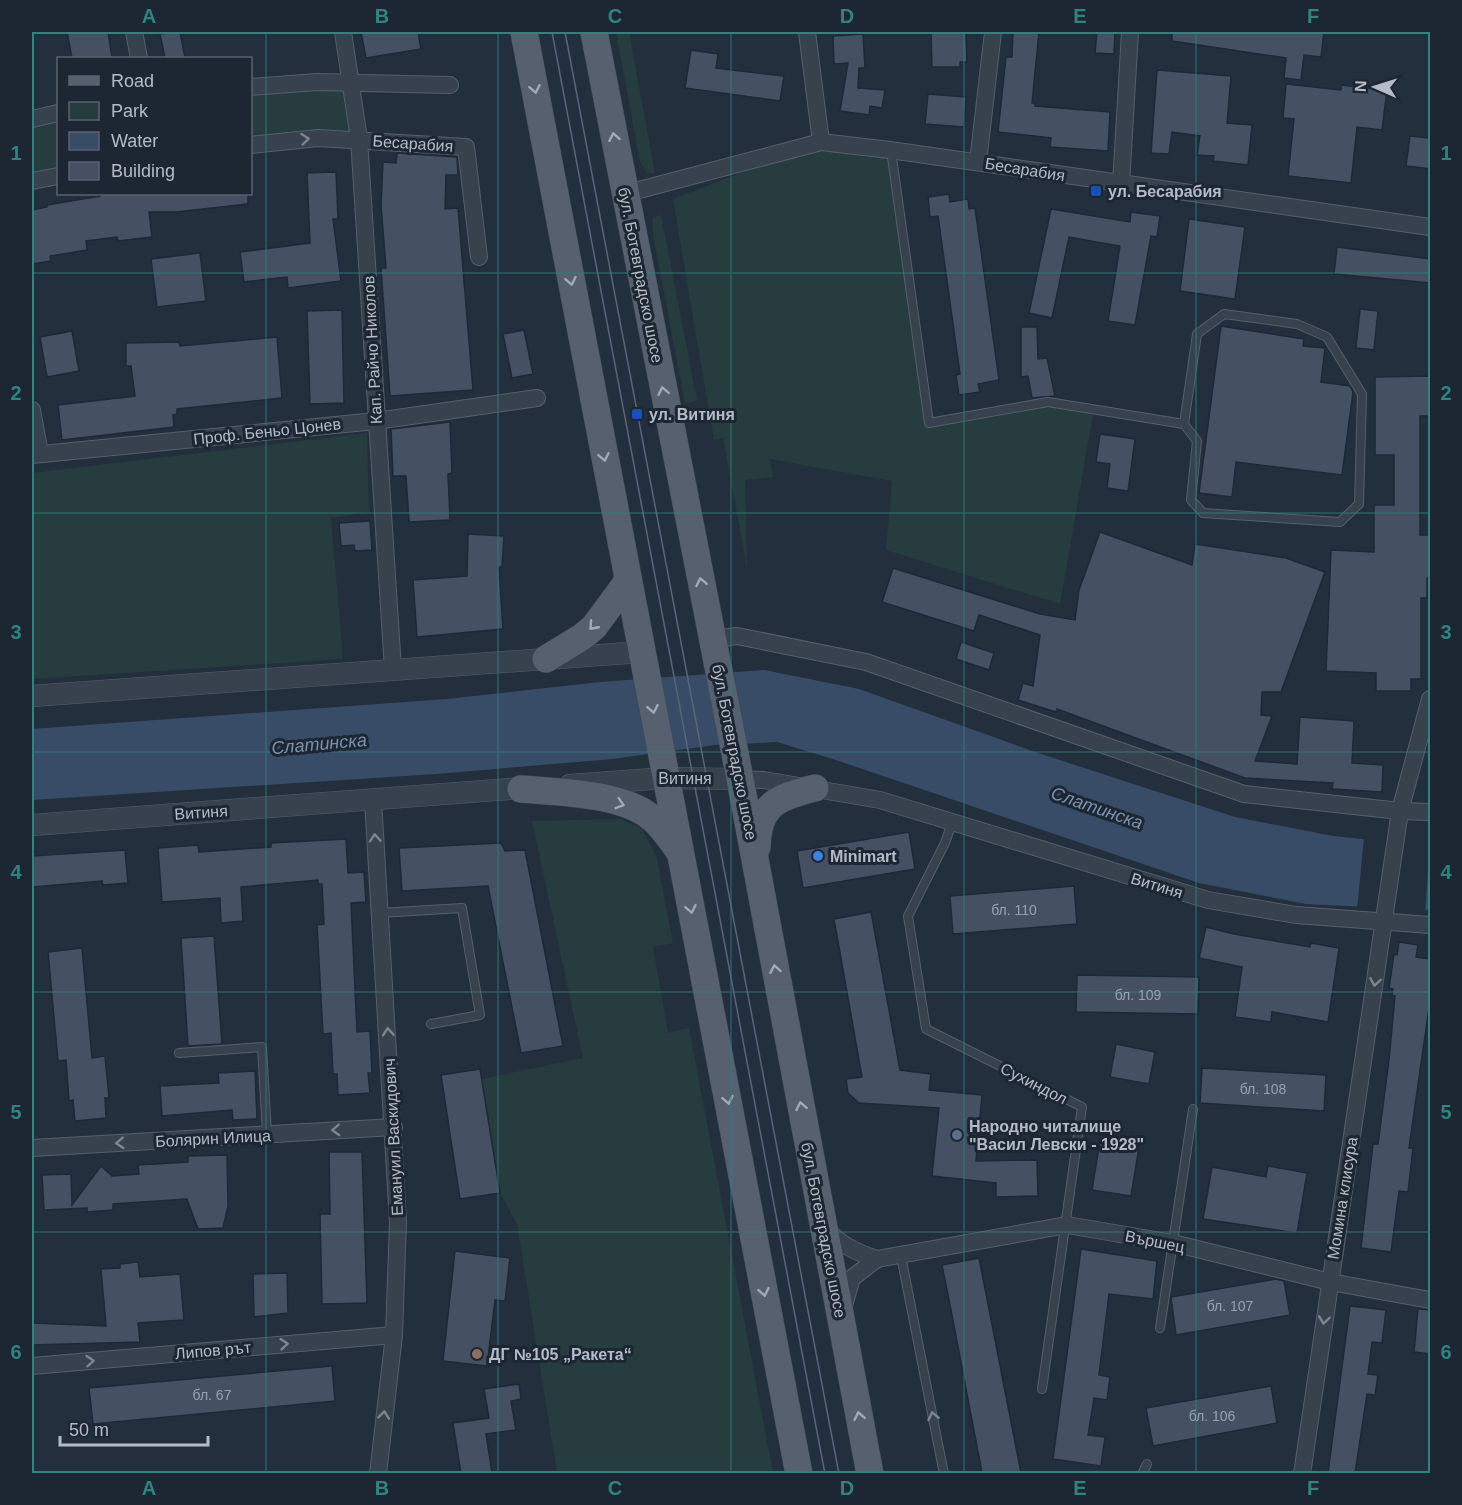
<svg xmlns="http://www.w3.org/2000/svg" width="1462" height="1505" font-family="Helvetica,sans-serif">
  <style>
    .green { fill: #263c3f }
    .water { fill: #394c67 }
    .pier { fill: #242f3e }
    .building { fill: #455162; stroke: #1f2835; stroke-width: 1.5 }
    .lines { fill: none; stroke-linecap: round; stroke-linejoin: round }
    .service-casing { stroke: #565f6c; stroke-width: 10 }
    .minor-casing { stroke: #565f6c; stroke-width: 18 }
    .tertiary-casing { stroke: #565f6c; stroke-width: 22 }
    .primary-casing { stroke: #414a57; stroke-width: 28 }
    .service { stroke: #38414e; stroke-width: 8 }
    .minor { stroke: #38414e; stroke-width: 16 }
    .tertiary { stroke: #38414e; stroke-width: 21 }
    .primary { stroke: #56606e; stroke-width: 27 }
    .tram { stroke: #5a6575; stroke-width: 1.5 }
    .oneway { stroke: #a1aab7 }
    .oneway2 { stroke: #7c8592 }
    .grid { fill: none; stroke: #308480; stroke-width: 1.5; stroke-opacity: 0.55 }
    .transit-dot { fill: #1a4fb4; stroke: #1d2633; stroke-width: 2 }
    .shop-dot { fill: #3f7fe0; stroke: #1d2633; stroke-width: 2 }
    .service-dot { fill: #5c6f8a; stroke: #1d2633; stroke-width: 2 }
    .education-dot { fill: #8d6e63; stroke: #1d2633; stroke-width: 2 }
    .labels { text-anchor: middle; stroke-width: 6; stroke-linejoin: round; paint-order: stroke }
    .number-label { font-size: 14px; fill: #98a1af }
    .street-label { font-size: 16px; fill: #b4bcc9; stroke: #1d2633 }
    .poi-label { font-size: 16px; font-weight: bold; fill: #b4bcc9; stroke: #1d2633; text-anchor: start }
    .water-label { font-size: 18px; font-style: italic; fill: #7c92b1; stroke: #1d2633 }
    .neatline { fill: none; stroke: #308480; stroke-width: 2 }
    .grid-label { font-size: 20px; text-anchor: middle; font-weight: bold; fill: #308480 }
  </style>
  <rect width="100%" height="100%" fill="#242f3e"/>
  <!-- green -->
  <g class="green">
    <path d="M616,32H629L655,174L646,172L640,162Z"/>
    <path d="M352,83L359,139L251,145V87Z"/>
    <path d="M58,113V176L32,181V119Z"/>
    <path d="M821,142L890,150L929,423L1048,402L1094,409L1060,604L886,550L892,481L770,459L773,477L745,480L747,568L723,438L714,440L673,199Z"/>
    <path d="M661,215L697,400L685,404L653,234V217Z"/>
    <path d="M367,433L369,512L331,518L343,659L32,679V473Z"/>
    <path d="M620,819L642,829L656,855L673,943L653,947L668,1033L689,1028L773,1473H557L517,1224L500,1193L482,1079L583,1058L532,821Z"/>
  </g>
  <!-- water -->
  <path class="water" d="M764,670L859,689L1038,753L1235,817L1333,836L1430,846V910L1306,904L1199,883L836,760L777,742L715,745L612,759L436,774L32,800V729L447,699L600,682Z"/>
  <!-- pier -->
  <path class="pier" d="M1364,837L1430,843L1425,914L1357,910Z"/>
  <!-- building -->
  <g class="building">
    <path d="M67,32H108L112,58H72Z"/>
    <path d="M180,32L185,58H165L160,34Z"/>
    <path d="M361,32H418L421,49L366,58Z"/>
    <path d="M931,32H966L967,62H960V67H932Z"/>
    <path d="M1013,32H1039L1032,103H1035V106L1110,112L1108,151L1050,147L1051,138L998,132L1006,57H1012Z"/>
    <path d="M1097,32H1115L1114,54L1095,53Z"/>
    <path d="M1172,32H1324L1321,57L1304,55L1301,80L1284,78L1286,58L1172,41Z"/>
    <path d="M863,34L865,68H859L858,88L885,90L882,108L870,106L869,115L840,111L848,63L834,64L833,36Z"/>
    <path d="M691,50L718,54L716,68L784,76L780,101L685,88Z"/>
    <path d="M1157,70L1231,76L1227,123L1252,125L1248,165L1213,161L1214,156L1197,155L1200,136L1172,132L1169,154L1151,153Z"/>
    <path d="M1286,84L1341,90V85L1387,90L1382,130L1357,127L1351,183L1288,176L1294,119L1283,118Z"/>
    <path d="M928,94L966,97L964,127L925,124Z"/>
    <path d="M1410,136L1431,138V169L1406,166Z"/>
    <path d="M397,153L457,157L458,175H446L445,209L458,208L473,390L390,396L381,268H386L381,205L383,162L396,163Z"/>
    <path d="M336,172L338,219H333L341,281L288,288L287,277L244,282L240,252L310,243L307,173Z"/>
    <path d="M100,194H248V204L176,212H149L152,237L118,241L117,237L86,241L87,250L50,256L51,261L32,264V210L47,207V205L100,196Z"/>
    <path d="M949,194L950,202L968,199L969,209L975,208L999,380L978,384L980,392L959,395L956,375L960,374L938,216L930,217L928,197Z"/>
    <path d="M1051,209L1130,222L1131,212L1160,216L1157,237L1151,236L1135,325L1108,321L1120,246L1069,237L1052,318L1029,313Z"/>
    <path d="M1189,219L1245,227L1235,299L1180,291Z"/>
    <path d="M1337,247L1431,259V283L1334,274Z"/>
    <path d="M200,253L206,301L157,307L151,259Z"/>
    <path d="M1360,309L1378,311L1374,350L1356,348Z"/>
    <path d="M342,310L344,403L310,404L307,311Z"/>
    <path d="M1221,326L1304,339L1303,346L1325,348L1321,382L1350,386L1353,392L1342,475L1236,462L1232,497L1199,493Z"/>
    <path d="M1021,327H1037L1038,359L1047,358L1055,396L1032,398L1028,376L1021,377Z"/>
    <path d="M524,330L533,374L512,378L503,334Z"/>
    <path d="M72,331L79,371L47,377L40,337Z"/>
    <path d="M277,337L282,398L177,409V414L173,415L174,427L62,440L58,405L135,396L131,366H126V343L179,342L180,346Z"/>
    <path d="M1431,376V416H1420V535H1431V578H1427V598H1421V679H1411V691H1376V673L1326,671L1331,550L1374,552V505H1394V455H1375V377Z"/>
    <path d="M450,422L452,473L448,474L450,520L409,522L406,476H393L391,429Z"/>
    <path d="M1100,434L1135,439L1128,491L1107,488L1110,464L1096,462Z"/>
    <path d="M370,521L372,550L355,551L354,545L341,546L339,523Z"/>
    <path d="M1100,532L1192,565L1195,544L1286,558L1325,572L1281,692H1262L1261,715L1272,716L1255,761L1297,764L1300,717L1354,721L1352,763L1383,765L1382,792L1332,789L1333,783L1245,778L1057,709L1056,712L1018,700L1023,683L1033,686L1040,635L979,615L974,631L882,602L893,568L1040,614L1075,620L1079,590Z"/>
    <path d="M468,534L504,536L502,567H499L503,629L417,637L413,580L467,576Z"/>
    <path d="M961,642L994,653L989,670L956,659Z"/>
    <path d="M909,832L915,869L803,888L797,851Z"/>
    <path d="M346,839L348,873L364,872L366,902L351,903L357,1032L370,1031L372,1073H368L370,1093L338,1095L337,1074H333L331,1033L323,1034L317,925L324,924L322,884H318V880L241,887L243,921L221,923L220,898L162,902L158,848L198,845L199,852L271,847V843Z"/>
    <path d="M501,843L505,851L525,850L563,1046L521,1053L488,886L402,891L399,848Z"/>
    <path d="M125,850L128,883L103,885L102,881L32,887V856Z"/>
    <path d="M1074,886L1077,924L953,934L950,896Z"/>
    <path d="M871,912L900,1070L931,1074L929,1090L982,1095L976,1161L1037,1160L1038,1196L996,1197V1183L932,1176L939,1108L859,1103L848,1093L846,1079L862,1077L834,919Z"/>
    <path d="M1206,927L1234,934L1310,947L1311,943L1339,948L1328,1022L1272,1012L1271,1022L1235,1017L1242,967L1199,958Z"/>
    <path d="M214,936L222,1044L188,1046L181,938Z"/>
    <path d="M1399,942L1418,945L1416,957L1431,959V994L1409,1148H1413L1408,1192L1399,1191L1391,1252L1361,1248L1373,1144H1378L1389,1060L1395,996L1392,995L1393,989L1389,988L1394,954L1397,955Z"/>
    <path d="M82,948L92,1058L105,1056L109,1098H105L106,1118L75,1121L73,1100L69,1101L66,1060L58,1061L48,952Z"/>
    <path d="M1077,975L1199,977L1198,1014L1076,1012Z"/>
    <path d="M1116,1044L1155,1052L1149,1084L1110,1077Z"/>
    <path d="M1202,1068L1326,1075L1324,1111L1200,1103Z"/>
    <path d="M480,1069L500,1193L460,1199L441,1075Z"/>
    <path d="M255,1071L257,1119L233,1120L232,1110L162,1116L160,1086L219,1083L218,1073Z"/>
    <path d="M1101,1135L1140,1141L1131,1196L1092,1190Z"/>
    <path d="M329,1152H362L367,1303L322,1304L320,1214H330Z"/>
    <path d="M227,1155L228,1206L223,1228L198,1229L187,1199L113,1204V1210L87,1212V1208L44,1210L42,1175L71,1174L72,1205L101,1166L112,1176L139,1174L138,1165L188,1162V1156Z"/>
    <path d="M1268,1166L1307,1173L1297,1233L1203,1219L1212,1167L1266,1177Z"/>
    <path d="M1081,1249L1157,1261L1153,1299L1109,1294L1099,1375L1110,1377L1107,1400L1094,1398L1088,1435L1105,1437L1101,1466L1053,1459Z"/>
    <path d="M455,1251L510,1258L505,1301L495,1300L487,1366L443,1361Z"/>
    <path d="M979,1258L1015,1442L1021,1473H982L951,1310L942,1265Z"/>
    <path d="M138,1262L140,1277L180,1274L184,1320L138,1323L140,1342L32,1345V1323L106,1326L101,1269L120,1268V1264Z"/>
    <path d="M287,1273L288,1313L254,1317L253,1274Z"/>
    <path d="M1276,1279L1284,1281L1290,1315L1176,1335L1171,1297Z"/>
    <path d="M1350,1306L1386,1310L1382,1343L1372,1342L1368,1374L1378,1375L1375,1395L1367,1394L1355,1473H1328Z"/>
    <path d="M1418,1309L1431,1310V1354L1414,1352Z"/>
    <path d="M332,1366L335,1401L93,1424L89,1388Z"/>
    <path d="M519,1384L521,1399L511,1401L516,1430L486,1434L492,1473H461L453,1423L489,1418L484,1389Z"/>
    <path d="M1271,1386L1277,1423L1153,1446L1146,1408Z"/>
  </g>
  <g class="lines">
    <!-- service casing -->
    <g class="service-casing">
      <g id="service">
        <path d="M891,150L929,423L1048,402L1184,424L1197,334L1224,314L1297,324L1327,337L1362,394L1359,504L1340,522L1203,513L1191,500L1197,441L1184,424"/>
        <path d="M952,823L945,843L908,916L926,1029L1082,1107L1042,1389"/>
        <path d="M380,913L462,908L480,1015L431,1024"/>
        <path d="M179,1053L262,1047L267,1134"/>
        <path d="M901,1256L944,1474"/>
        <path d="M1160,1328L1193,1109"/>
        <path d="M1142,1474L1147,1464"/>
      </g>
    </g>
    <!-- minor casing -->
    <g class="minor-casing">
      <g id="minor">
        <path d="M134,32L139,58"/>
        <path d="M343,32L359,139L393,669"/>
        <path d="M807,32L821,142"/>
        <path d="M250,87L317,82L450,85"/>
        <path d="M32,119L58,113"/>
        <path d="M250,145L318,138L466,147L479,257"/>
        <path d="M978,162L993,32"/>
        <path d="M32,181L58,176"/>
        <path d="M1121,184L1130,32"/>
        <path d="M624,194L821,142L890,150L1430,227"/>
        <path d="M32,410L40,454"/>
        <path d="M32,455L376,421L537,398"/>
        <path d="M713,639L737,636L866,662L1244,794L1400,811L1430,812"/>
        <path d="M740,779L764,780L880,800L1208,900L1296,915L1430,925"/>
        <path d="M373,800L398,1222L394,1335L378,1474"/>
        <path d="M32,1148L394,1127"/>
        <path d="M825,1228C841,1245 855,1252 877,1259L1067,1225L1173,1243L1330,1282L1430,1300"/>
        <path d="M843,1309L852,1278L877,1259"/>
        <path d="M32,1366L394,1335"/>
        <path d="M1302,1474L1400,811L1430,699"/>
      </g>
    </g>
    <!-- tertiary casing -->
    <g class="tertiary-casing">
      <g id="tertiary">
        <path d="M32,696L642,652"/>
        <path d="M570,785L666,778L740,779"/>
        <path d="M32,825L536,787"/>
      </g>
    </g>
    <!-- primary casing -->
    <g class="primary-casing">
      <g id="primary">
        <path d="M524,32L799,1474"/>
        <path d="M594,32L740,779L870,1474"/>
        <path d="M546,659L582,637L594,627L628,581"/>
        <path d="M521,789C557,792 614,793 645,813C659,822 669,837 679,851"/>
        <path d="M757,847C758,804 778,797 815,788"/>
      </g>
    </g>
    <!-- service -->
    <use href="#service" class="service"/>
    <!-- minor -->
    <use href="#minor" class="minor"/>
    <!-- tertiary -->
    <use href="#tertiary" class="tertiary"/>
    <!-- primary -->
    <use href="#primary" class="primary"/>
    <!-- tram -->
    <g class="tram">
      <path d="M552,32L825,1474"/>
      <path d="M565,32L839,1474"/>
    </g>
  </g>
  <!-- one-way arrows -->
  <defs><path id="oneway-chevron" d="M-2-3.5L2.5 0L-2 3.5" fill="none" stroke-width="1.6" stroke-linecap="round" stroke-linejoin="round" transform="scale(1.5)"/></defs>
  <g class="oneway">
    <use href="#oneway-chevron" transform="translate(535 89) rotate(79)"/>
    <use href="#oneway-chevron" transform="translate(614 137) rotate(-100)"/>
    <use href="#oneway-chevron" transform="translate(571 281) rotate(79)"/>
    <use href="#oneway-chevron" transform="translate(663 391) rotate(-101)"/>
    <use href="#oneway-chevron" transform="translate(604 457) rotate(79)"/>
    <use href="#oneway-chevron" transform="translate(701 582) rotate(-101)"/>
    <use href="#oneway-chevron" transform="translate(593 626) rotate(132)"/>
    <use href="#oneway-chevron" transform="translate(653 709) rotate(79)"/>
    <use href="#oneway-chevron" transform="translate(620 804) rotate(17)"/>
    <use href="#oneway-chevron" transform="translate(691 909) rotate(79)"/>
    <use href="#oneway-chevron" transform="translate(775 969) rotate(-100)"/>
    <use href="#oneway-chevron" transform="translate(728 1100) rotate(79)"/>
    <use href="#oneway-chevron" transform="translate(801 1106) rotate(-101)"/>
    <use href="#oneway-chevron" transform="translate(764 1292) rotate(79)"/>
    <use href="#oneway-chevron" transform="translate(859 1416) rotate(-101)"/>
  </g>
  <g class="oneway2">
    <use href="#oneway-chevron" transform="translate(305 139) rotate(-6)"/>
    <use href="#oneway-chevron" transform="translate(375 838) rotate(-94)"/>
    <use href="#oneway-chevron" transform="translate(1375 982) rotate(99)"/>
    <use href="#oneway-chevron" transform="translate(388 1032) rotate(-94)"/>
    <use href="#oneway-chevron" transform="translate(336 1130) rotate(177)"/>
    <use href="#oneway-chevron" transform="translate(120 1143) rotate(177)"/>
    <use href="#oneway-chevron" transform="translate(1324 1320) rotate(98)"/>
    <use href="#oneway-chevron" transform="translate(284 1344) rotate(-5)"/>
    <use href="#oneway-chevron" transform="translate(90 1361) rotate(-5)"/>
    <use href="#oneway-chevron" transform="translate(384 1415) rotate(-83)"/>
    <use href="#oneway-chevron" transform="translate(933 1416) rotate(-101)"/>
  </g>
  <!-- grid -->
  <path class="grid" d="M266,32V1474M498,32V1474M731,32V1474M964,32V1474M1196,32V1474M32,273H1430M32,513H1430M32,752H1430M32,992H1430M32,1232H1430"/>
  <!-- markers -->
  <g class="transit-dot">
    <rect x="1090" y="185" width="12" height="12" rx="3"/>
    <rect x="631" y="408" width="12" height="12" rx="3"/>
  </g>
  <circle class="shop-dot" cx="818" cy="856" r="6"/>
  <circle class="service-dot" cx="957" cy="1135" r="6"/>
  <circle class="education-dot" cx="477" cy="1354" r="6"/>
  <g class="labels">
    <!-- number labels -->
    <g class="number-label">
      <text x="1014" y="915">бл. 110</text>
      <text x="1138" y="1000">бл. 109</text>
      <text x="1263" y="1094">бл. 108</text>
      <text x="1230" y="1311">бл. 107</text>
      <text x="212" y="1400">бл. 67</text>
      <text x="1212" y="1421">бл. 106</text>
    </g>
    <!-- street labels -->
    <g class="street-label">
      <text transform="translate(413 143) rotate(4)" y="6">Бесарабия</text>
      <text transform="translate(1025 169) rotate(9)" y="6">Бесарабия</text>
      <text transform="translate(641 275) rotate(79)" y="6">бул. Ботевградско шосе</text>
      <text transform="translate(372 350) rotate(-93)" y="6">Кап. Райчо Николов</text>
      <text transform="translate(267 431) rotate(-6)" y="6">Проф. Беньо Цонев</text>
      <text transform="translate(735 752) rotate(79)" y="6">бул. Ботевградско шосе</text>
      <text x="685" y="784">Витиня</text>
      <text transform="translate(201 812) rotate(-4)" y="6">Витиня</text>
      <text transform="translate(1157 885) rotate(17)" y="6">Витиня</text>
      <text transform="translate(1034 1083) rotate(27)" y="6">Сухиндол</text>
      <text transform="translate(393 1137) rotate(-93)" y="6">Емануил Васкидович</text>
      <text transform="translate(213 1138) rotate(-3)" y="6">Болярин Илица</text>
      <text transform="translate(1342 1198) rotate(-81)" y="6">Момина клисура</text>
      <text transform="translate(824 1230) rotate(79)" y="6">бул. Ботевградско шосе</text>
      <text transform="translate(1155 1241) rotate(11)" y="6">Вършец</text>
      <text transform="translate(213 1350) rotate(-5)" y="6">Липов рът</text>
    </g>
    <!-- poi labels -->
    <g class="poi-label">
      <text x="1108" y="197">ул. Бесарабия</text>
      <text x="649" y="420">ул. Витиня</text>
      <text x="830" y="862">Minimart</text>
      <text x="969" y="1132">Народно читалище<tspan x="969" dy="18">"Васил Левски - 1928"</tspan></text>
      <text x="489" y="1360">ДГ №105 „Ракета“</text>
    </g>
    <!-- water labels -->
    <g class="water-label">
      <text transform="translate(319 744) rotate(-5)" y="6">Слатинска</text>
      <text transform="translate(1097 808) rotate(19)" y="6">Слатинска</text>
    </g>
  </g>
  <!-- border -->
  <rect width="1462" height="1505" fill="none" stroke="#1d2633" stroke-width="66"/>
  <!-- legend -->
  <rect x="57" y="57" width="195" height="138" fill="#1d2633" stroke="#59626f" stroke-width="1.5"/>
  <rect x="69" y="76" width="30" height="9" fill="#56606e" stroke="#59626f" stroke-width="1.5"/>
  <text x="111" y="87" font-size="18" fill="#b4bcc9">Road</text>
  <rect x="69" y="102" width="30" height="18" fill="#263c3f" stroke="#59626f" stroke-width="1.5"/>
  <text x="111" y="117" font-size="18" fill="#b4bcc9">Park</text>
  <rect x="69" y="132" width="30" height="18" fill="#394c67" stroke="#59626f" stroke-width="1.5"/>
  <text x="111" y="147" font-size="18" fill="#b4bcc9">Water</text>
  <rect x="69" y="162" width="30" height="18" fill="#455162" stroke="#59626f" stroke-width="1.5"/>
  <text x="111" y="177" font-size="18" fill="#b4bcc9">Building</text>
  <!-- north arrow -->
  <g transform="translate(1375 87) rotate(273)" stroke="#1d2633" stroke-width="4.5" paint-order="stroke">
  <path d="M0-4.5L10 22L0 15L-10 22Z" fill="#b4bcc9"/>
  <text y="-9" font-size="16" font-weight="bold" text-anchor="middle" fill="#b4bcc9">N</text>
  </g>
  <!-- scale -->
  <path d="M60 1436v9h148v-9" fill="none" stroke="#b4bcc9" stroke-width="3"/>
  <text x="69" y="1436" font-size="18" fill="#b4bcc9" stroke="#1d2633" stroke-width="4.5" paint-order="stroke">50 m</text>
  <rect x="33" y="33" width="1396" height="1439" class="neatline"/>
  <g class="grid-label">
    <text x="149" y="23">A</text>
    <text x="382" y="23">B</text>
    <text x="615" y="23">C</text>
    <text x="847" y="23">D</text>
    <text x="1080" y="23">E</text>
    <text x="1313" y="23">F</text>
    <text x="16" y="160">1</text>
    <text x="1446" y="160">1</text>
    <text x="16" y="400">2</text>
    <text x="1446" y="400">2</text>
    <text x="16" y="639">3</text>
    <text x="1446" y="639">3</text>
    <text x="16" y="879">4</text>
    <text x="1446" y="879">4</text>
    <text x="16" y="1119">5</text>
    <text x="1446" y="1119">5</text>
    <text x="16" y="1359">6</text>
    <text x="1446" y="1359">6</text>
    <text x="149" y="1495">A</text>
    <text x="382" y="1495">B</text>
    <text x="615" y="1495">C</text>
    <text x="847" y="1495">D</text>
    <text x="1080" y="1495">E</text>
    <text x="1313" y="1495">F</text>
  </g>
</svg>
